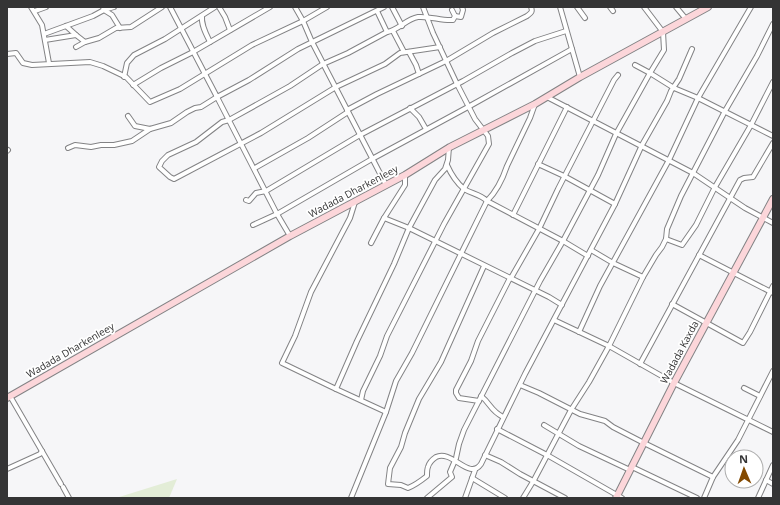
<svg xmlns="http://www.w3.org/2000/svg" width="780" height="505" font-family="'Open Sans',sans-serif">
  <style>
    .green { fill: #e3edd7 }
    .lines { fill: none; stroke-linecap: round; stroke-linejoin: round }
    .street-casing { stroke: #838385; stroke-width: 6 }
    .secondary-casing { stroke: #838385; stroke-width: 8 }
    .street { stroke: #fff; stroke-width: 4 }
    .secondary { stroke: #fcd6da; stroke-width: 6 }
    .labels { text-anchor: middle; stroke-width: 3.5; stroke-linejoin: round; paint-order: stroke }
    .street-label { font-size: 10px; fill: #343435; stroke: #fff }
  </style>
  <rect width="100%" height="100%" fill="#f6f6f8"/>
  <!-- green -->
  <path class="green" d="M177,479L169,498H116Z"/>
  <g class="lines">
    <!-- street casing -->
    <g class="street-casing">
      <g id="street">
        <path d="M31,7L42,25L49,63"/>
        <path d="M103,7L104,10L114,7"/>
        <path d="M170,7L217,97L249,80L298,49L384,7"/>
        <path d="M219,7L225,17L230,30"/>
        <path d="M295,7L303,21L312,42L386,185"/>
        <path d="M392,7L402,26"/>
        <path d="M560,7L580,77"/>
        <path d="M577,7L585,18"/>
        <path d="M610,7L613,11"/>
        <path d="M676,7L686,19"/>
        <path d="M35,11L46,7"/>
        <path d="M377,11L387,32"/>
        <path d="M202,16C201,25 206,34 210,42"/>
        <path d="M455,16L461,17L463,10L462,7"/>
        <path d="M66,26L76,35"/>
        <path d="M393,31L404,52"/>
        <path d="M44,34L93,16L104,10L112,15L120,28"/>
        <path d="M45,40L76,35L85,42L76,47"/>
        <path d="M85,42L99,38L116,28L131,27L162,7"/>
        <path d="M440,47L400,53L385,64L336,87L261,133L174,179L170,177L159,167L162,161L168,155L196,142L222,122L229,120L290,86L323,64L348,53L387,32C399,30 406,19 418,17C431,16 441,21 453,20L455,16L452,10"/>
        <path d="M409,52L416,65L419,74"/>
        <path d="M7,54L16,53L23,63L32,65L90,62L103,66L126,77L150,102L180,89L252,45L303,21L327,7"/>
        <path d="M635,65L650,73L674,88L698,98L773,136"/>
        <path d="M124,77L127,63L134,55L165,39L215,7"/>
        <path d="M133,85L161,68L193,52L270,7"/>
        <path d="M547,97L693,173L745,208L773,223"/>
        <path d="M410,108L419,117L426,129"/>
        <path d="M347,110L377,94L446,61L493,33L527,16C531,13 533,12 531,7"/>
        <path d="M128,116L135,126L150,129L171,123L187,112L195,108L201,107L217,97L277,214L290,236"/>
        <path d="M68,148L75,145L91,147L101,145H114L132,141L150,129"/>
        <path d="M7,151L8,150"/>
        <path d="M538,164L564,176L615,204"/>
        <path d="M447,165C451,174 457,183 464,189C472,194 480,194 487,201L563,241L588,256"/>
        <path d="M255,168L308,138L348,112"/>
        <path d="M246,200L249,201L256,193L266,191L360,135L463,81L512,53L535,41L566,31"/>
        <path d="M355,202L350,218L311,292L295,336L282,363L336,389L357,341L394,264L409,228L435,180L445,169L448,160L449,147"/>
        <path d="M513,215L567,107"/>
        <path d="M384,218L409,228L549,297L562,305"/>
        <path d="M253,225L277,214L372,159L468,107L572,49"/>
        <path d="M666,239L682,245L696,225L715,187L751,125L773,82"/>
        <path d="M371,243L384,218L405,185V175"/>
        <path d="M591,250L613,263L643,277"/>
        <path d="M699,255L773,293"/>
        <path d="M484,266L441,362L419,399L405,433L401,447L390,468L388,484L401,485L408,488C413,486 422,480 427,476C427,473 427,469 428,467C429,463 433,459 436,457C452,449 469,481 481,464L525,374L615,204L642,145L667,101L671,91L679,79L692,49"/>
        <path d="M511,278L539,229L558,189L614,80L618,75"/>
        <path d="M672,304L743,343L750,332L773,286"/>
        <path d="M554,320L609,346L674,383L773,432"/>
        <path d="M579,332L600,286L669,160L698,98L751,7"/>
        <path d="M640,364L740,180L744,178L753,177L773,143"/>
        <path d="M520,385L539,393L580,414L605,421L613,427L644,443L713,477"/>
        <path d="M744,388L760,396"/>
        <path d="M336,389L386,412"/>
        <path d="M10,396L61,484"/>
        <path d="M481,396C491,404 490,410 503,417"/>
        <path d="M361,400L363,391L380,356L387,336L444,224L489,144L488,136L475,119L457,84L433,33L423,7"/>
        <path d="M479,401L459,398L456,393V390L471,361L478,341L510,278"/>
        <path d="M544,425L579,446L630,470"/>
        <path d="M497,429L547,455L622,498"/>
        <path d="M485,455L501,462L520,474L565,498"/>
        <path d="M632,467L697,498"/>
        <path d="M7,469L40,454L42,451"/>
        <path d="M472,478L505,498"/>
        <path d="M766,480L773,484"/>
        <path d="M63,487L69,498"/>
        <path d="M351,498L386,412L396,381L412,353L487,201C496,192 503,178 507,166L530,118L535,104"/>
        <path d="M427,498L452,477L450,472L456,458L459,444L464,430L540,281L563,241L598,175L616,134L650,73L664,50L663,32L644,7"/>
        <path d="M465,498L475,470L474,469"/>
        <path d="M523,498L534,480L571,410L589,382L609,346L643,277L656,255L662,247L666,239L667,229L681,196L725,111L757,56L773,24"/>
        <path d="M704,498L713,477L738,440L773,371"/>
        <path d="M758,498L773,465"/>
      </g>
    </g>
    <!-- secondary casing -->
    <g class="secondary-casing">
      <g id="secondary">
        <path d="M7,398L290,236L405,175L450,147L535,104L580,77L708,7"/>
        <path d="M616,498L674,383L773,199"/>
      </g>
    </g>
    <!-- street -->
    <use href="#street" class="street"/>
    <!-- secondary -->
    <use href="#secondary" class="secondary"/>
  </g>
  <g class="labels">
    <!-- street labels -->
    <g class="street-label">
      <text transform="translate(353 191) rotate(-28)" y="4">Wadada Dharkenleey</text>
      <text transform="translate(70 350) rotate(-30)" y="4">Wadada Dharkenleey</text>
      <text transform="translate(679 352) rotate(-62)" y="4">Wadada Kaxda</text>
    </g>
  </g>
  <!-- border -->
  <rect width="780" height="505" fill="none" stroke="#343435" stroke-width="16"/>
  <!-- north arrow -->
  <g transform="translate(744 469) rotate(358)"><circle r="19" fill="#ffffff" stroke="#aeaeae"/>
  <path d="M0-3L7 15L0 10L-7 15Z" fill="#834900"/>
  <text y="-6" font-size="11" font-weight="bold" text-anchor="middle" fill="#343435">N</text>
  </g>
</svg>
